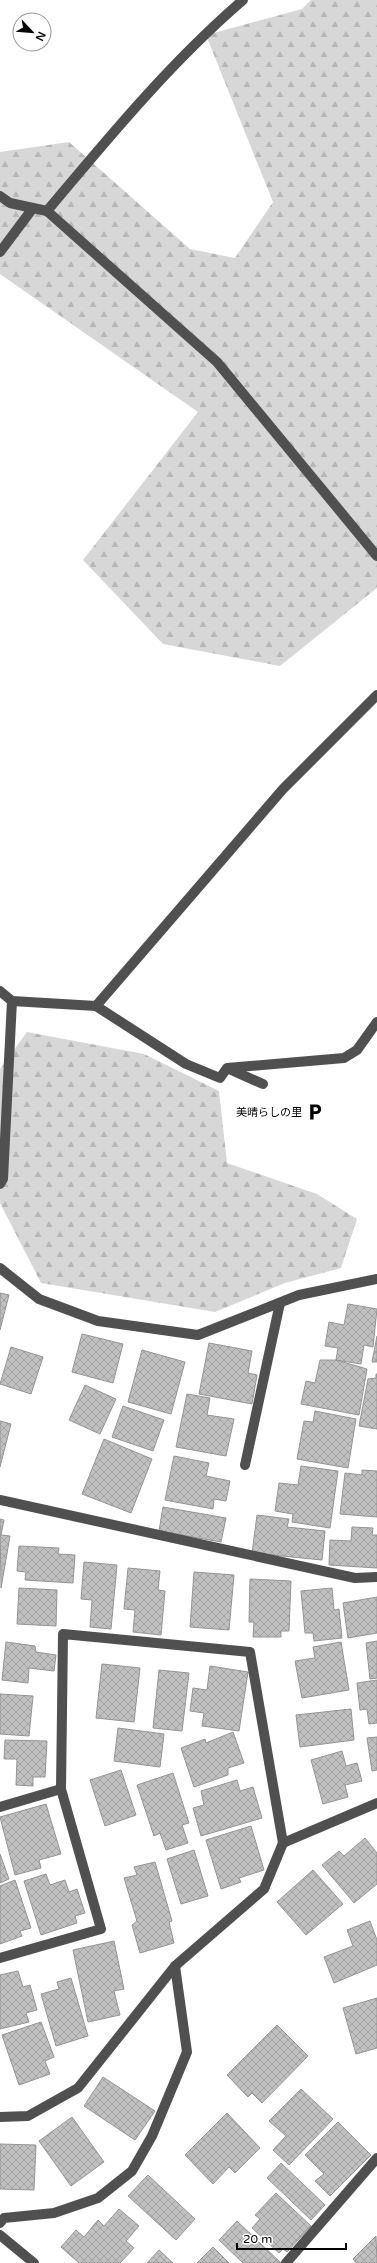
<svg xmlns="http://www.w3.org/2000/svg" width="377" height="2263" font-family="'Varela Round','Noto Sans JP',sans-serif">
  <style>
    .forest { fill: url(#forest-firs) }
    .building { fill: url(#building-cross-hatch); stroke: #949494 }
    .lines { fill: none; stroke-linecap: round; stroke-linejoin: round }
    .minor { stroke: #505050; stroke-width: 10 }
    .labels { text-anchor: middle; stroke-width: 3.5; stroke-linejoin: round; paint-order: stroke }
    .poi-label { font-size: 11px; fill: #000; stroke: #fff; text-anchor: end }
  </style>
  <defs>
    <pattern id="forest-firs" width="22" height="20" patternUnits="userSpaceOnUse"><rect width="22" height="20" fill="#d7d7d7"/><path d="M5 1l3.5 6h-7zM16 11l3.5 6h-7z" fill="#b7b7b7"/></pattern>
    <pattern id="building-cross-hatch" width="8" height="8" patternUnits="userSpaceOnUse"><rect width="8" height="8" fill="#c0c0c0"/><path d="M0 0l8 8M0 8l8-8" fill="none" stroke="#a3a3a3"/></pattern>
  </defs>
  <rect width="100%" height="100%" fill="#fff"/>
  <!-- forest -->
  <g class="forest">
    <path d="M311,0H377V588L280,666L163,644L83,560L198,412L0,274V152L69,142L190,249L235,258L273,202L206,35L302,9Z"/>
    <path d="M27,1032L144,1054L219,1091L227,1163L317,1194L357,1219L341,1268L285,1283L215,1312L41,1283L0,1203V1069Z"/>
  </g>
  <!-- building -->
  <g class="building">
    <path d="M0,1293L9,1295L0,1330Z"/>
    <path d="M348,1304L377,1309L373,1347L364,1345L361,1364L336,1360L338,1348L325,1346L329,1322L344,1325Z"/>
    <path d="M82,1334L123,1344L113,1383L72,1372Z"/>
    <path d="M377,1336V1362H372Z"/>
    <path d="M209,1343L252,1351L248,1373L257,1375L252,1404L199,1394Z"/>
    <path d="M11,1347L43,1357L31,1394L0,1384Z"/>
    <path d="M142,1350L185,1362L171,1414L128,1402Z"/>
    <path d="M320,1360H336L367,1369L359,1415L301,1404L306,1381L315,1383Z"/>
    <path d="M376,1374H377V1429L359,1426L368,1379L376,1378Z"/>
    <path d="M85,1385L116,1399L100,1434L69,1420Z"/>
    <path d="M187,1394L210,1398L207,1415L234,1419L226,1456L176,1447Z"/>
    <path d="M123,1406L164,1420L153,1451L112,1437Z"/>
    <path d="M315,1411L356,1419L348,1468L297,1459L304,1421L313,1422Z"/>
    <path d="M0,1421L11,1424L0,1467Z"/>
    <path d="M104,1439L152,1459L131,1513L82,1494Z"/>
    <path d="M174,1456L209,1463L206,1476L230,1481L226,1501L214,1499L213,1509L165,1500Z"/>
    <path d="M301,1466L338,1471L330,1528L292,1522L293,1514L275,1511L279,1483L298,1485Z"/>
    <path d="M362,1470L377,1471V1517L340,1514L345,1473L362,1475Z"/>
    <path d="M163,1507L226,1518L221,1542L159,1531Z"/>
    <path d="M257,1515L289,1519L287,1527L325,1531L322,1560L252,1553Z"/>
    <path d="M0,1519L4,1520L1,1535L10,1536L1,1588Z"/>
    <path d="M352,1527L373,1528L372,1535H377V1568L329,1565L330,1540L351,1541Z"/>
    <path d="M19,1546L59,1548L58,1554L75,1555L73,1583L25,1580L26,1572L17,1571Z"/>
    <path d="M84,1562L117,1565L111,1629L90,1627L92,1600L81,1599Z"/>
    <path d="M128,1568L160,1571L158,1590L165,1591L161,1635L133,1632L135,1610L124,1609Z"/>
    <path d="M194,1572L234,1575L229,1630L190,1627Z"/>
    <path d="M250,1579L291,1581L289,1631H281V1637H253L254,1622H249Z"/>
    <path d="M19,1588L57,1590L56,1626L17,1624Z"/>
    <path d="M332,1588L334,1610L339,1609L342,1638L314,1641L313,1633H305L301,1591Z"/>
    <path d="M377,1597V1633L348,1638L343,1603Z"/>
    <path d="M377,1641V1678L370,1679L366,1643Z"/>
    <path d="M6,1642L35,1646L36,1652L56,1655L54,1671L29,1668L28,1683L2,1680Z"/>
    <path d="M341,1642L349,1690L302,1698L295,1661L315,1658L313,1647Z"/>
    <path d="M102,1664L140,1668L134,1722L96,1718Z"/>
    <path d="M210,1666L248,1672L239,1731L202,1726L204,1713L190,1711L193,1688L207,1690Z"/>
    <path d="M159,1670L189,1673L182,1731L153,1728Z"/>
    <path d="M377,1680V1723L369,1724L367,1709L360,1710L357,1683Z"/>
    <path d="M0,1694L33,1696L29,1736L0,1734Z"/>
    <path d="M351,1709L354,1740L300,1747L296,1715Z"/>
    <path d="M118,1728L164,1734L160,1767L114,1761Z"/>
    <path d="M233,1732L244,1763L228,1768V1775L194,1787L181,1748L205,1739L206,1743Z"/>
    <path d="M377,1737V1770L372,1771L367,1738Z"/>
    <path d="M5,1740L47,1741L45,1777H33V1786L16,1785L17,1759H4Z"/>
    <path d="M342,1751L346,1766L357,1763L362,1781L345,1785L348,1797L323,1804L311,1760Z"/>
    <path d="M121,1770L136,1815L105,1826L90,1780Z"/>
    <path d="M173,1773L189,1823L182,1825L188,1843L166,1850L160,1833L154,1836L137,1785Z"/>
    <path d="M237,1780L240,1791L253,1787L262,1818L201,1836L193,1808L204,1805L201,1791Z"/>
    <path d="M46,1804L61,1854L39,1860L41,1868L15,1875L0,1817Z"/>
    <path d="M251,1826L264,1870L239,1878L241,1882L221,1889L206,1840Z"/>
    <path d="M365,1838L377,1853V1884L354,1903L322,1865L339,1851L344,1856Z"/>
    <path d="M194,1850L208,1896L181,1904L167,1859Z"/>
    <path d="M0,1854L9,1879L0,1883Z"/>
    <path d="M155,1862L172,1921L169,1922L174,1943L140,1953L132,1925L137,1921L124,1878L137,1875L134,1867Z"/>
    <path d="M313,1870L343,1904L306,1935L277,1902Z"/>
    <path d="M46,1874L50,1885L65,1880L69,1892L77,1889L85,1913L75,1916L77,1923L41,1935L24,1881Z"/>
    <path d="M15,1880L31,1928L20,1931L22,1936L0,1944V1886Z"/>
    <path d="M370,1921L377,1940V1965L334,1983L324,1957L353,1946L347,1930Z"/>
    <path d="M114,1941L124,1989L114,1991L120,2015L88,2022L73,1950Z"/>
    <path d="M18,1971L23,1987L30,1985L37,2010L26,2013L29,2022L0,2029V1975Z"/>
    <path d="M71,1978L88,2036L56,2046L41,1994L59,1989L57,1982Z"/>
    <path d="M377,1998V2048L356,2054L343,2008Z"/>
    <path d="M41,2022L54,2057L45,2061L50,2074L19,2085L2,2035Z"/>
    <path d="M277,2025L308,2056L262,2103L252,2093L248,2097L227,2075Z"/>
    <path d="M103,2077L155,2111L135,2140L84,2106Z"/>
    <path d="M301,2089L333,2119L289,2165L273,2150L286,2136L269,2121Z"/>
    <path d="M227,2113L260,2148L235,2173L229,2167L213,2184L185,2155Z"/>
    <path d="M72,2117L104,2162L71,2186L39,2141Z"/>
    <path d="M338,2122L371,2155L330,2196L315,2181L324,2174L305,2155Z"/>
    <path d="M0,2144L36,2145L34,2190L0,2189Z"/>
    <path d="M281,2163L325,2205L311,2220L267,2178Z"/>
    <path d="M148,2175L195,2219L176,2240L128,2196Z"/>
    <path d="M276,2193L311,2226L287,2252L283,2249L279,2253L252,2228L260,2219L255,2215Z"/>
    <path d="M119,2209L139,2226L126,2241L134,2248L120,2263H79L61,2247L76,2230L84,2237L98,2220L104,2226Z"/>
    <path d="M237,2221L281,2263H243L219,2240Z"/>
    <path d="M376,2236L377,2263H356L353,2259Z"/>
    <path d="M213,2247L229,2263H197Z"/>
    <path d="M159,2250L173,2263H147Z"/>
  </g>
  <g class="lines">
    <!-- minor -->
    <g class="minor">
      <path d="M0,196L10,203L47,211L217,362L377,556"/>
      <path d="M47,211C109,137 170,63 243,0"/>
      <path d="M0,252L33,208"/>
      <path d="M0,991L12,1001L96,1006L283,789L377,695"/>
      <path d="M96,1006L186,1064L220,1078L227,1068L344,1058L357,1050L377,1022"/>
      <path d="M229,1069L263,1084"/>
      <path d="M0,1184L3,1179L12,1001"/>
      <path d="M0,1268L39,1299L98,1321L198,1335L299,1295L377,1279"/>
      <path d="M245,1465L280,1303"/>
      <path d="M0,1500L355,1578L377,1577"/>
      <path d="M0,1807L61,1789"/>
      <path d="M0,1958L101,1929L61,1789L63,1634L250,1652L283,1843L377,1803"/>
      <path d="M0,2117L28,2116L78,2088L175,1966L264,1889L283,1843"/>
      <path d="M0,2223L4,2218L54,2213L98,2198L132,2171L152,2136L187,2052L175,1966"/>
      <path d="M0,2235L34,2263"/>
      <path d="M286,2263L377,2158"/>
    </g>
  </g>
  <!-- icons -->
  <defs>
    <g id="parking-bare" transform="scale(1.38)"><path d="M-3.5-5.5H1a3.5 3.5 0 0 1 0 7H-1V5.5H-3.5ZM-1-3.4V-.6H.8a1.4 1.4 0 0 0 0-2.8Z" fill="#000" stroke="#fff" stroke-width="2.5" paint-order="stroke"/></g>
  </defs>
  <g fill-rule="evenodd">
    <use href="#parking-bare" x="315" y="1112"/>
  </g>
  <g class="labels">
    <!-- poi labels -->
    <g class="poi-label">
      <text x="302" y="1116">美晴らしの里</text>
    </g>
  </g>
  <!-- north arrow -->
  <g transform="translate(32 32) rotate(116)"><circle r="19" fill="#ffffff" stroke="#999999"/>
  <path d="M0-3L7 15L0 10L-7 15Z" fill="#000000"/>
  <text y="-6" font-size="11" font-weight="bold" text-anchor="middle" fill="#000000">N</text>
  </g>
  <!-- scale -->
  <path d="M237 2243v6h109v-6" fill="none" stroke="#000000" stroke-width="2"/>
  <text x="243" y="2243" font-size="12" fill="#000000" stroke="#ffffff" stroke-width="3" paint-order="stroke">20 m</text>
</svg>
